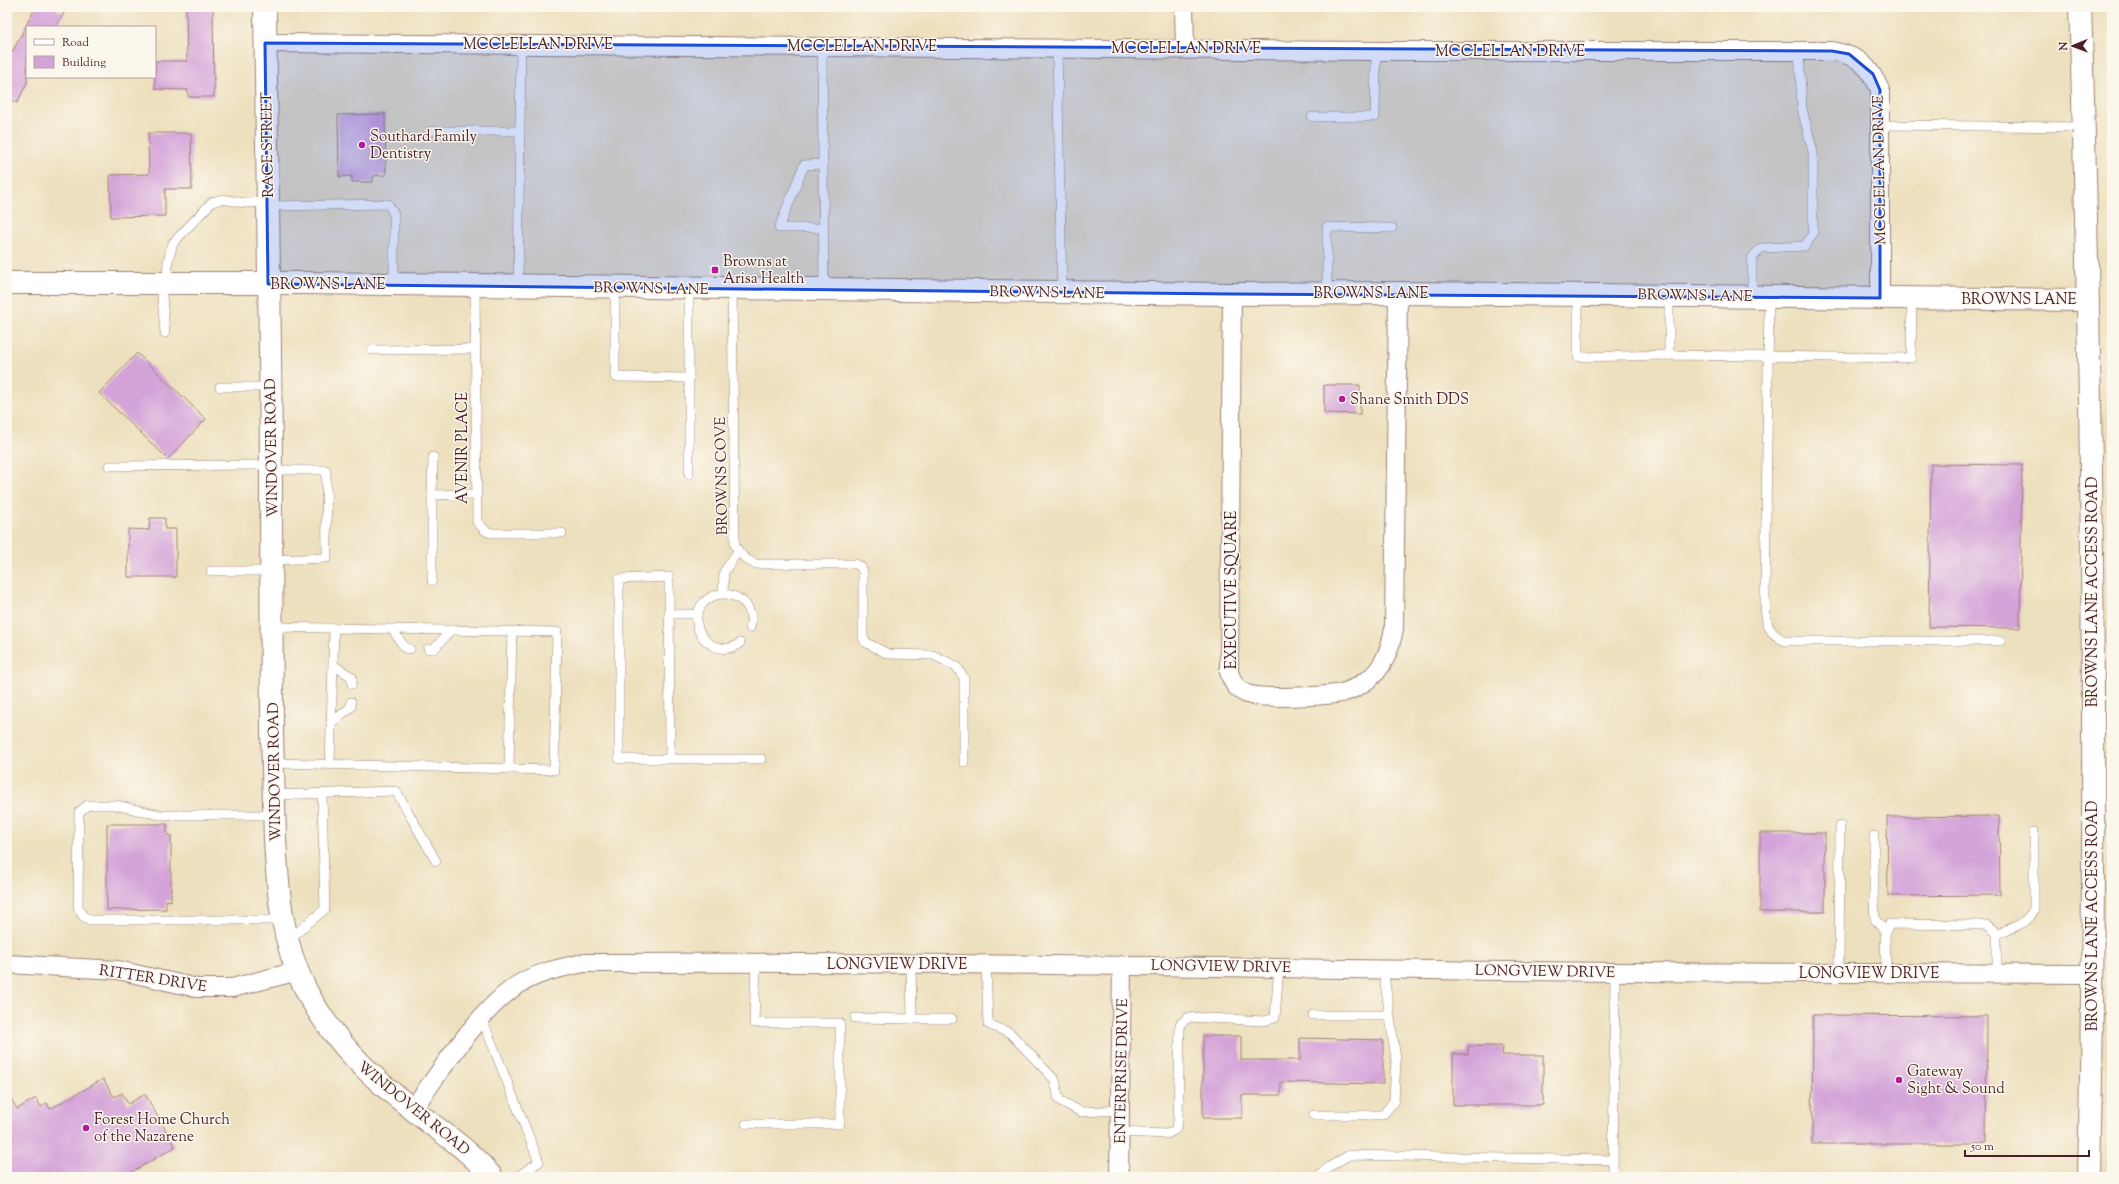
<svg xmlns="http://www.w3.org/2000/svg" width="2119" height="1184" font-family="'Sorts Mill Goudy',serif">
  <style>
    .building { fill: #d4a3d9 }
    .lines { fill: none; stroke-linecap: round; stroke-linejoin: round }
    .service-casing { stroke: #9c8074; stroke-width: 10 }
    .minor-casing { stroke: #9c8074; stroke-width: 20 }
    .tertiary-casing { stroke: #9c8074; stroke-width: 24 }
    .service { stroke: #fff; stroke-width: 9 }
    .minor { stroke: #fff; stroke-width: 18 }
    .tertiary { stroke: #fff; stroke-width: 22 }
    .marked { fill: #1d4ed8; fill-opacity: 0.2; stroke: #1d4ed8; stroke-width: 3; stroke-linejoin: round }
    .poi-dot { fill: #b5179e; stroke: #fbf7ec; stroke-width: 1.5 }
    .labels { text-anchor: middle; stroke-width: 3; stroke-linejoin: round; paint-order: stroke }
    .street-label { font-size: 15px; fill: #4a1f2b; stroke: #fbf7ec }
    .poi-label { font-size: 15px; fill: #4a1f2b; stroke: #fbf7ec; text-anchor: start }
  </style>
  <rect width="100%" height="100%" fill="#fbf7ec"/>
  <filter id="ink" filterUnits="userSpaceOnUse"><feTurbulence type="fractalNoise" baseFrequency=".025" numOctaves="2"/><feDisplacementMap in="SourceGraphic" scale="8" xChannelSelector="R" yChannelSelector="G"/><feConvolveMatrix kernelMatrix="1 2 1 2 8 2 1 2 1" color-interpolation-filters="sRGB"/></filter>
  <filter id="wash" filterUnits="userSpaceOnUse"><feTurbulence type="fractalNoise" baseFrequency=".012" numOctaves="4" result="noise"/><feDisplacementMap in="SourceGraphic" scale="16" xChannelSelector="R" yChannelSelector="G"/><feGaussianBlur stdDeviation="0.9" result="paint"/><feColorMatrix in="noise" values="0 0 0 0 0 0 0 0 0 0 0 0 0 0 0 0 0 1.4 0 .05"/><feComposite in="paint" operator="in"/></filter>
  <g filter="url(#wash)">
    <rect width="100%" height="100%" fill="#ede0be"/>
    <g id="blocks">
      <!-- building -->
      <g class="building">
        <path d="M36,7H53L64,13L56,27H27V83L17,103L7,98V62Z"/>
        <path d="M186,7H213L214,97H188V90L155,89V61H187Z"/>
        <path d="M385,114L386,175L373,176V182H352V176L339,177L338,115Z"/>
        <path d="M148,133H191L192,189H165V216L111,217L110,175L149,174Z"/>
        <path d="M137,353L206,419L168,459L99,393Z"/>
        <path d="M1324,385H1360V414L1324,413Z"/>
        <path d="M1931,464L2022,465L2020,628L1929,627Z"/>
        <path d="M150,518H165V529H176V577H128V529L149,530Z"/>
        <path d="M1999,816L2000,895L1888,896L1887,817Z"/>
        <path d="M107,824H167V835H171V901L166,900V909L107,910Z"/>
        <rect x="1760" y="833" width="65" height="79"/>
        <path d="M1813,1015L1987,1016L1986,1144H1812Z"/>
        <path d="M1203,1036H1241V1060H1300V1038L1383,1040V1084L1281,1082V1095H1242V1118H1203Z"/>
        <path d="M1468,1046H1503L1502,1055H1543V1105H1453V1054H1468Z"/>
        <path d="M103,1079L114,1097L122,1093L128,1104L145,1094L175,1147L123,1177H7V1092L17,1109L36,1098L41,1107L47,1103L50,1109Z"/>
      </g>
    </g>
  </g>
  <g filter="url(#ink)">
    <use href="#blocks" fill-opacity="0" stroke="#9c8074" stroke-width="1"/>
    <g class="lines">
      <!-- service casing -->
      <g class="service-casing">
        <g id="service">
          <path d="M822,46L824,290"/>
          <path d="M1057,48L1062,292"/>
          <path d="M1312,117H1375L1376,50"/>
          <path d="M1880,125L2085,127"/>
          <path d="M431,131H520"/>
          <path d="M823,164L804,165L779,228H823"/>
          <path d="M267,206L388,204L394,214V284"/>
          <path d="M161,283L165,333"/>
          <path d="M167,283L168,261L173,243L212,202L222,199L245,203L267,202"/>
          <path d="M475,285L477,522L486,531L491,533H562"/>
          <path d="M518,286L521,44"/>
          <path d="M615,287V377L689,378"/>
          <path d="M689,289V474"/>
          <path d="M732,289L735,545C739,554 747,561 756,564H856L861,567L863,572V637L865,642L888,654L933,655L956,666L964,678V762"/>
          <path d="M1327,293V227L1392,228"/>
          <path d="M1578,294V357L1669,355L1911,358L1912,298"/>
          <path d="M1752,296V258L1761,248L1805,246L1813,233V152L1802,109L1799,51"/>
          <path d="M1769,296L1765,596C1766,617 1763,631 1785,641H2000"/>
          <path d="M372,350L475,349"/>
          <path d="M1669,355V295"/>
          <path d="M220,387H270"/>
          <path d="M109,466L271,465"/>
          <path d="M432,495L433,457"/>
          <path d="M271,560L327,558L326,470H271"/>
          <path d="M211,571H271"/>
          <path d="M432,581V495L476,494"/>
          <path d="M723,593L724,572L738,551"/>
          <path d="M669,614H697"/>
          <path d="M272,627L557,632L554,770L273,763"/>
          <path d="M392,629L405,648L410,649"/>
          <path d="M740,643C717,661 685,631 701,606C718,581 759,599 750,628"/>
          <path d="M428,649H434L451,630"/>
          <path d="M333,665L352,677V684"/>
          <path d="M331,723L351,707V702"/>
          <path d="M670,759L669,577L619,579V759H761"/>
          <path d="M330,764L334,628"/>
          <path d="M509,769L512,632"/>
          <path d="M273,795L396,791L436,861"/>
          <path d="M274,815H160L115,805H88L79,812L78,907L83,916L90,920H282"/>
          <path d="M1874,836V900L1875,919L1885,932"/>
          <path d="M1997,933C2014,928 2025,925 2034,909V832"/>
          <path d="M288,940L325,909L322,794"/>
          <path d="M986,964L988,1024L1010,1033L1055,1080L1059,1100L1081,1112L1120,1110"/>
          <path d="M1839,973L1840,826"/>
          <path d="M1886,973L1885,932L1890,924L1987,925L1997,933V974"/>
          <path d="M1313,1015H1389"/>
          <path d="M481,1016L539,1162L517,1177"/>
          <path d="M855,1018L912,1019L911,964"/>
          <path d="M912,1019H952"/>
          <path d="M1313,1115H1383L1394,1101L1396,1059L1383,969"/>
          <path d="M746,1124H840V1023H754L756,962"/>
          <path d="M1120,1132L1167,1134L1175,1130L1178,1122L1180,1024L1189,1017L1264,1021L1275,1018L1279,967"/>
          <path d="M1317,1177L1329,1167L1349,1155L1613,1160"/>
          <path d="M1613,1177L1615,972"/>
        </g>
      </g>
      <!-- minor casing -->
      <g class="minor-casing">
        <g id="minor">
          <path d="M1184,7L1185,48"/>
          <path d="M265,43L1383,51H1832C1859,56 1869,65 1880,90V298"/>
          <path d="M1232,294L1229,672C1232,681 1235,688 1245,693C1257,700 1326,696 1341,693C1350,691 1359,686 1366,681C1384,669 1390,649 1394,629L1398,293"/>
          <path d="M7,964L118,970L197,988H232L298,971"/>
          <path d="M412,1110C441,1071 475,1016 513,988C534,973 560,968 584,963C928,961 1272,969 1616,972C1775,973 1934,973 2093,974"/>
          <path d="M1119,1177L1122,965"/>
        </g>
      </g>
      <!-- tertiary casing -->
      <g class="tertiary-casing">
        <g id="tertiary">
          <path d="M265,7C267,171 271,335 271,499C271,576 272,654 272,732C273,768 274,803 275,839C278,893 281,942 307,992C332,1039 369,1076 411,1108C441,1133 466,1146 492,1177"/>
          <path d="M2080,7C2085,138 2087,269 2090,401C2094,660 2095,918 2089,1177"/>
          <path d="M7,283H305L1232,294L1398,293L2088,300"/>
        </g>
      </g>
      <!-- service -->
      <use href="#service" class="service"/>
      <!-- minor -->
      <use href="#minor" class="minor"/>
      <!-- tertiary -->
      <use href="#tertiary" class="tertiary"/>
    </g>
  </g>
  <!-- marked area -->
  <path class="marked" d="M265,43L1832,51L1849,54L1873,74L1880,90V298L1232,294L268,284Z"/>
  <!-- markers -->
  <g class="poi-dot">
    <circle cx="362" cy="145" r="4"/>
    <rect x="711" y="266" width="8" height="8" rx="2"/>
    <circle cx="1342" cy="399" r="4"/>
    <circle cx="1899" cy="1080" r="4"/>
    <circle cx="86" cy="1128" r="4"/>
  </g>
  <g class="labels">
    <!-- street labels -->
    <g class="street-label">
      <text x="538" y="49">MCCLELLAN DRIVE</text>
      <text x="862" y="51">MCCLELLAN DRIVE</text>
      <text x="1186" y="53">MCCLELLAN DRIVE</text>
      <text x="1510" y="56">MCCLELLAN DRIVE</text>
      <text transform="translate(267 145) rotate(-91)" y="5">RACE STREET</text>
      <text transform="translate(1879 170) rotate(-91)" y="5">MCCLELLAN DRIVE</text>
      <text x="328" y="289">BROWNS LANE</text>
      <text transform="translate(651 288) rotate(1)" y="5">BROWNS LANE</text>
      <text transform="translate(1047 292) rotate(1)" y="5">BROWNS LANE</text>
      <text x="1371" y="298">BROWNS LANE</text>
      <text transform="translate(1695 295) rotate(1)" y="5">BROWNS LANE</text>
      <text x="2019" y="304">BROWNS LANE</text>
      <text transform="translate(271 448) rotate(-91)" y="5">WINDOVER ROAD</text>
      <text transform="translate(462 448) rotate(-90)" y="5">AVENIR PLACE</text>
      <text transform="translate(721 476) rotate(-91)" y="5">BROWNS COVE</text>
      <text transform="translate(1231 590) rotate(-90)" y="5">EXECUTIVE SQUARE</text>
      <text transform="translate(2092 592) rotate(-90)" y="5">BROWNS LANE ACCESS ROAD</text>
      <text transform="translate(274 772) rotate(-91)" y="5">WINDOVER ROAD</text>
      <text transform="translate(2092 916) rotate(-90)" y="5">BROWNS LANE ACCESS ROAD</text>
      <text x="897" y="969">LONGVIEW DRIVE</text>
      <text transform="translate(1221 966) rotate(1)" y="5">LONGVIEW DRIVE</text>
      <text transform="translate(1545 971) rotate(1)" y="5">LONGVIEW DRIVE</text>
      <text x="1869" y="978">LONGVIEW DRIVE</text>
      <text transform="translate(153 978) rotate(9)" y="5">RITTER DRIVE</text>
      <text transform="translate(1121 1071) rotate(-89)" y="5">ENTERPRISE DRIVE</text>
      <text transform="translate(414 1108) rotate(39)" y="5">WINDOVER ROAD</text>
    </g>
    <!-- poi labels -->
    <g class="poi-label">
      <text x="370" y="141">Southard Family<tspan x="370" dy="17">Dentistry</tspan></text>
      <text x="723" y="266">Browns at<tspan x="723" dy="17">Arisa Health</tspan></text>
      <text x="1350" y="404">Shane Smith DDS</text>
      <text x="1907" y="1076">Gateway<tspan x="1907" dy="17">Sight &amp; Sound</tspan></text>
      <text x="94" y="1124">Forest Home Church<tspan x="94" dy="17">of the Nazarene</tspan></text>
    </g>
  </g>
  <!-- margin -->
  <rect width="2119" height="1184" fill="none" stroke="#fbf7ec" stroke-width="24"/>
  <!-- legend -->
  <rect x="26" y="26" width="130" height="52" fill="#fbf7ec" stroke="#b4a19f"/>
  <rect x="34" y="39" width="20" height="6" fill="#ffffff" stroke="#b4a19f"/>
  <text x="62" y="46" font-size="12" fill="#4a1f2b">Road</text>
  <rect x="34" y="56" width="20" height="12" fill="#d4a3d9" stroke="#b4a19f"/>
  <text x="62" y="66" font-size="12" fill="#4a1f2b">Building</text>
  <!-- north arrow -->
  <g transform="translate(2073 46) rotate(269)" stroke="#fbf7ec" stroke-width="3" paint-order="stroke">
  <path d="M0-3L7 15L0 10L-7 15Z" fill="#4a1f2b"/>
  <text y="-6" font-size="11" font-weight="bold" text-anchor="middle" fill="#4a1f2b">N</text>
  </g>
  <!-- scale -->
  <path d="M1965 1150v6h124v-6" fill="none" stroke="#4a1f2b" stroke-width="2"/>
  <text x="1971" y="1150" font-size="12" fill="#4a1f2b" stroke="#fbf7ec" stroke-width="3" paint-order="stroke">50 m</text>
</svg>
